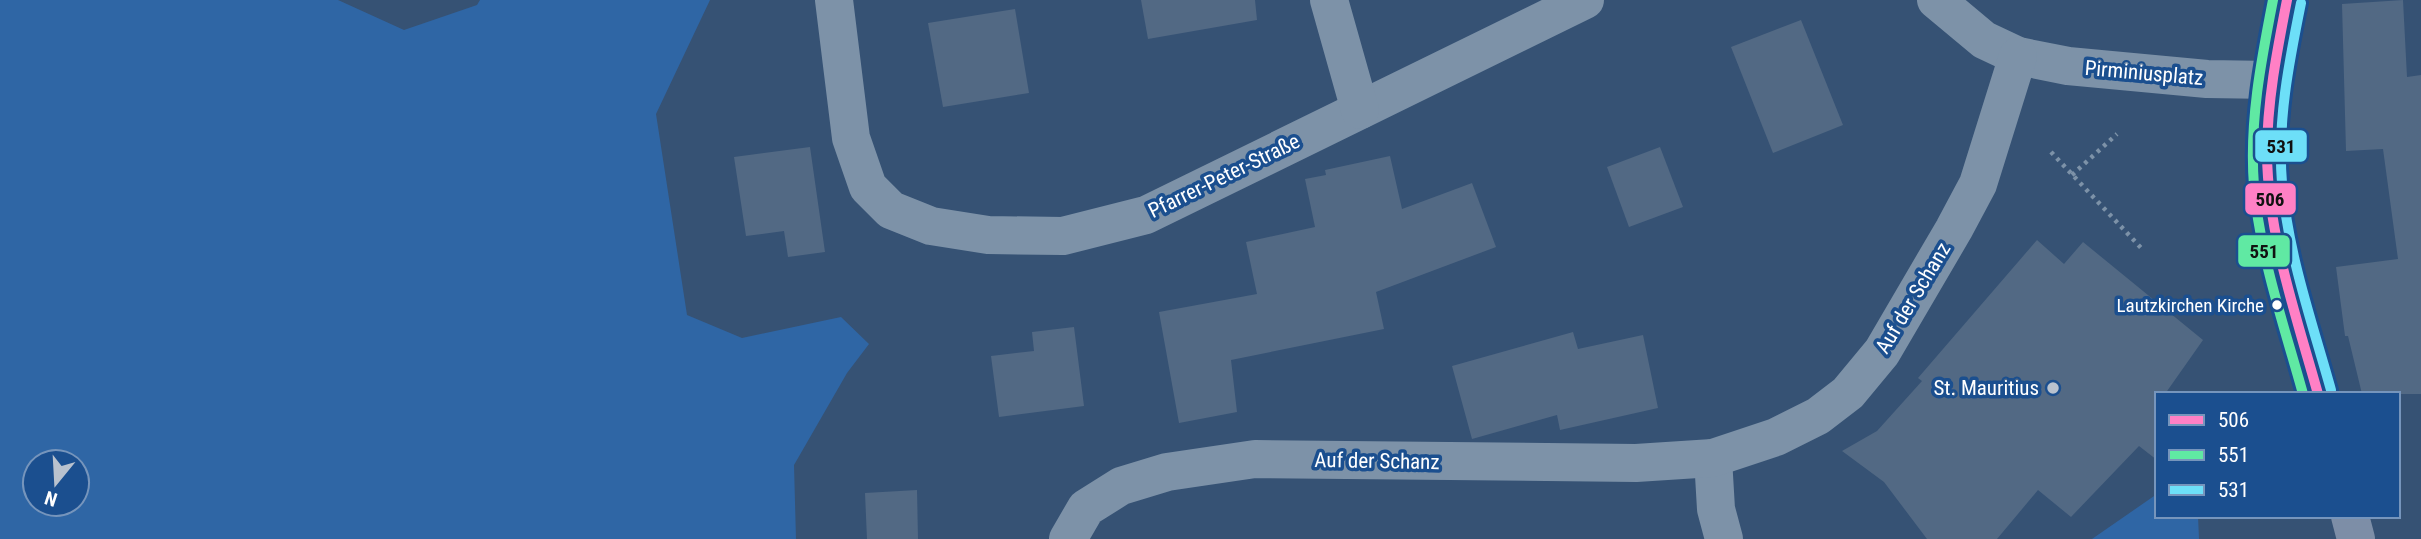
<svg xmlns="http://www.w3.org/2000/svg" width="2421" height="539" font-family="'Roboto Condensed',sans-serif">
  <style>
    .green { fill: #2f66a5; fill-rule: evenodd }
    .building { fill: #526984 }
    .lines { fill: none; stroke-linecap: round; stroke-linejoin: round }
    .path { stroke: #7d92a8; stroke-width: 4.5; stroke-dasharray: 3.5 5; stroke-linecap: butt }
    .minor { stroke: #7d92a8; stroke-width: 38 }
    .major { stroke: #7d8ea7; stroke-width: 38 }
    .bus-1-casing { stroke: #1b4f8f; stroke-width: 16 }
    .bus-2-casing { stroke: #1b4f8f; stroke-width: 16 }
    .bus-3-casing { stroke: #1b4f8f; stroke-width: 16 }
    .bus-1 { stroke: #ff80c5; stroke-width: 10 }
    .bus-2 { stroke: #60e9a3; stroke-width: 10 }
    .bus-3 { stroke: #6ddff8; stroke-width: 10 }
    .bus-dot { fill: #fff; stroke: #1b4f8f; stroke-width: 2.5 }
    .poi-dot { fill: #b9c2ce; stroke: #1b4f8f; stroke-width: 2.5 }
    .labels { text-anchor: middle; stroke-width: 7; stroke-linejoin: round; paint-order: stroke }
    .bus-label { font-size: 19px; fill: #fff; stroke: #1b4f8f; text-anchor: end }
    .street-label { font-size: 21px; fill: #fff; stroke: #1b4f8f }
    .poi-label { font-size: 21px; fill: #fff; stroke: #1b4f8f; text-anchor: end }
    .line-badge { stroke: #1b4f8f; stroke-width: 2.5 }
    .pale-badge-label { font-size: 19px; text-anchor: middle; font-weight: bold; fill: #111 }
  </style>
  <rect width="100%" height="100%" fill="#365274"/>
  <!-- green -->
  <g class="green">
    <path d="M0,0H338L404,30L477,5L480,0H710L656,114L687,315L742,338L841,317L869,344L847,373L794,465L796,539H0ZM35,462H77V504H35Z"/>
    <path d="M2157,494V516H2198L2199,539H2092Z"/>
  </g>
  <!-- building -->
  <g class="building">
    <path d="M1141,0H1255L1257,20L1148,39Z"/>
    <path d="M2403,0L2407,77L2421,75V394H2362L2348,336H2345L2336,267L2398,259L2383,149L2346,151L2342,4Z"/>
    <path d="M1015,9L1029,93L943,107L928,23Z"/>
    <path d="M1801,20L1843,125L1773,153L1731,47Z"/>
    <path d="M810,147L825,252L788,257L784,231L746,236L734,157Z"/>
    <path d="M1660,147L1683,207L1629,227L1607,167Z"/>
    <path d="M1390,156L1402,209L1472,183L1496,247L1376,292L1384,329L1231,360L1237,412L1179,423L1159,312L1257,294L1246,242L1315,227L1305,179L1326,175L1325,170Z"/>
    <path d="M2037,240L2064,264L2083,242L2203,340L2165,394H2157V460L2139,446L2071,517L2038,490L1997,539H1927L1884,482L1842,451L1877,431L1922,381L1918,378Z"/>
    <path d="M1074,327L1084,406L999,417L991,356L1034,351L1032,332Z"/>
    <path d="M1573,332L1578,349L1643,335L1658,408L1560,430L1557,415L1472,439L1452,366Z"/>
    <path d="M917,490L918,539H867L865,493Z"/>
  </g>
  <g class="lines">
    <!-- path -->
    <g class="path">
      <path d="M2051,152L2144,251"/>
      <path d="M2072,175L2117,134"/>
    </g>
    <!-- minor -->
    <g class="minor">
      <path d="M834,0L851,138L868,187L891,210L931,226L988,235L1063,236L1146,215L1585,0"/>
      <path d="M1329,0L1360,110"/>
      <path d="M1936,0L1984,40L2018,56L2068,66L2207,79L2272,80"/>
      <path d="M1713,458L1716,509L1724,539"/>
      <path d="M1068,539L1086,508L1121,486L1167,472L1255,459L1636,463L1713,458L1776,437L1818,416L1848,393L1882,352L1954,229L1978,184L2018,56"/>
    </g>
    <!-- major -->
    <g class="major">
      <path d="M2287,0C2277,51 2267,101 2267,154C2267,235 2297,316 2318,394"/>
      <path d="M2350,516L2356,539"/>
    </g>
    <!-- bus-1 casing -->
    <g class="bus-1-casing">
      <path id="bus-1" d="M2287,0C2277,51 2267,102 2267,154C2268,236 2296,315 2318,394"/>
    </g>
    <!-- bus-2 casing -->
    <g class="bus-2-casing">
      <path id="bus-2" d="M2273,0C2261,61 2249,123 2254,186C2260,257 2284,325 2303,394"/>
    </g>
    <!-- bus-3 casing -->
    <g class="bus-3-casing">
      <path id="bus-3" d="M2301,3C2289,62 2277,122 2282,183C2288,254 2312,322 2331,390"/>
    </g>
    <!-- bus-1 -->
    <use href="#bus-1" class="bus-1"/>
    <!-- bus-2 -->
    <use href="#bus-2" class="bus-2"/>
    <!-- bus-3 -->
    <use href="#bus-3" class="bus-3"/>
  </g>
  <!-- markers -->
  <circle class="bus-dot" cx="2277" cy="305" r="6"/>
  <circle class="poi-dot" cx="2053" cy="388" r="7"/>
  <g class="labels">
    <!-- bus labels -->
    <g class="bus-label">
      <text x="2264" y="312">Lautzkirchen Kirche</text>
    </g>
    <!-- street labels -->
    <g class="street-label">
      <text transform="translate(2144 73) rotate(5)" y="7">Pirminiusplatz</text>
      <text transform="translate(1224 176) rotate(-26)" y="7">Pfarrer-Peter-Straße</text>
      <text transform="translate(1913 298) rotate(-59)" y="7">Auf der Schanz</text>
      <text transform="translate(1377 461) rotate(1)" y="7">Auf der Schanz</text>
    </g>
    <!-- poi labels -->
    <g class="poi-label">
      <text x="2039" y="395">St. Mauritius</text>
    </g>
  </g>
  <g class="line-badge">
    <rect x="2254" y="129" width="54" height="34" rx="7" fill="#6ddff8"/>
    <rect x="2244" y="182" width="53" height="34" rx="7" fill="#ff80c5"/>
    <rect x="2237" y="234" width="54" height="34" rx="7" fill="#60e9a3"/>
  </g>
  <g class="pale-badge-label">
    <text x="2281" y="153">531</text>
    <text x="2270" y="206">506</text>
    <text x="2264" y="258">551</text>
  </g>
  <!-- legend -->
  <rect x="2155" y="392" width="245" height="126" fill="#1b4f8f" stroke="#7695bc" stroke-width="2"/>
  <rect x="2169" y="415" width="35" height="10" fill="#ff80c5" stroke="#7695bc" stroke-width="2"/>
  <text x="2218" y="427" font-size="21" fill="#ffffff">506</text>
  <rect x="2169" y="450" width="35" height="10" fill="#60e9a3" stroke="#7695bc" stroke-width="2"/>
  <text x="2218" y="462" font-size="21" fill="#ffffff">551</text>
  <rect x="2169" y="485" width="35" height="10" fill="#6ddff8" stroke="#7695bc" stroke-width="2"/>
  <text x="2218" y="497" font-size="21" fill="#ffffff">531</text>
  <!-- north arrow -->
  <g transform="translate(56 483) rotate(198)"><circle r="33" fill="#1b4f8f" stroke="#7695bc" stroke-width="2"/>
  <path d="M0-5L12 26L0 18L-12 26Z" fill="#b9c2ce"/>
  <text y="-10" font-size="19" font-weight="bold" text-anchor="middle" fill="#ffffff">N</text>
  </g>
</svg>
